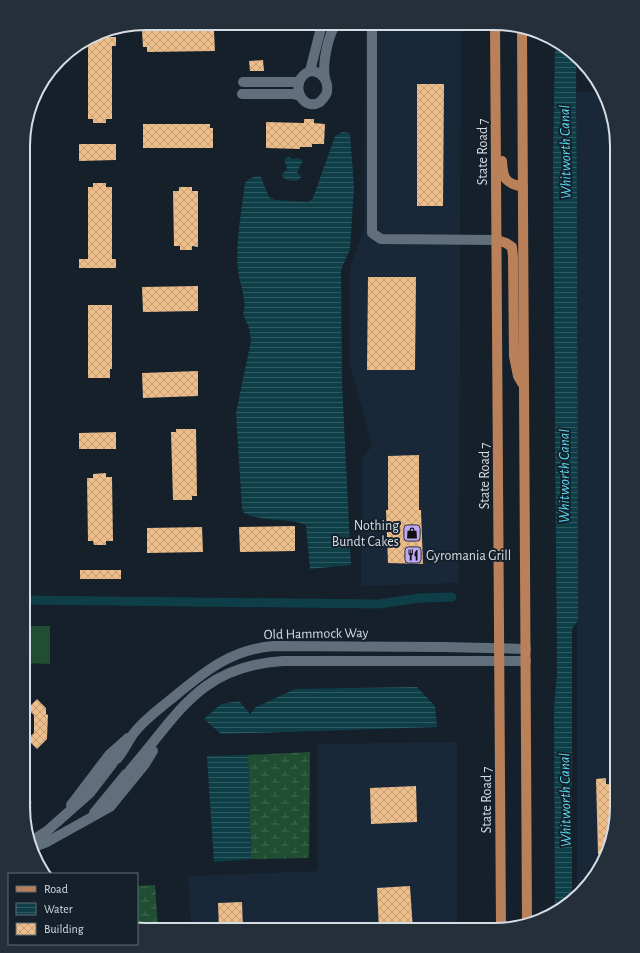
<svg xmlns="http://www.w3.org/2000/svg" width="640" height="953" font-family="'Alegreya Sans',sans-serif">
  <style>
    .built { fill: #182838 }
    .wetland { fill: url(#wetland-marsh) }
    .pitch { fill: #214e32 }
    .water { fill: url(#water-rules) }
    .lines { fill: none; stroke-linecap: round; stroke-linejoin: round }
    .canal { stroke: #0e3f48; stroke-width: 9 }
    .building { fill: url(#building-cross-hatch) }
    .minor { stroke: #616f7c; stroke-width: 10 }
    .primary { stroke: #ba8059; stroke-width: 10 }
    .labels { text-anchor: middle; stroke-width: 4; stroke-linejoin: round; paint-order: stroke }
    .street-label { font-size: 14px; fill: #d5dce4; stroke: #15202b }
    .poi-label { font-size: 14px; fill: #d5dce4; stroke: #15202b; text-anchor: end }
    .water-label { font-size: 15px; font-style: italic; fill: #58daf1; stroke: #15202b }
    .rim { fill: none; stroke: #d5dce4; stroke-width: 2 }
  </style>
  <defs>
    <pattern id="wetland-marsh" width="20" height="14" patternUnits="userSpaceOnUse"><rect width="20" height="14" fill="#214e32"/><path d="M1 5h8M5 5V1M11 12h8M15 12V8" fill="none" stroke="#406750"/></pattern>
    <pattern id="water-rules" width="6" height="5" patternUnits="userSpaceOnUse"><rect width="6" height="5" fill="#0e3f48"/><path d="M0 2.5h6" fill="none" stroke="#305a62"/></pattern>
    <pattern id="building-cross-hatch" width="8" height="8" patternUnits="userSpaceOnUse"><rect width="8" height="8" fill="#edbe8a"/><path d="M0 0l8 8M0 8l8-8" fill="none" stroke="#c29f78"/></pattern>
  </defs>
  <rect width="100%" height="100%" fill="#15202b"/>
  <!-- built -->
  <g class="built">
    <path d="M461,28L459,583L361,586L362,459L372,446L349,360L350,268L364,228L366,30Z"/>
    <path d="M577,92H603L608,99L617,146V815L596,876L577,896Z"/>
    <path d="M457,742V930L191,929L188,876L318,871L317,744Z"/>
  </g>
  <!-- wetland -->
  <g class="wetland">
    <path d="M310,752L309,858L251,859L248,755Z"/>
    <path d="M155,885L158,929H137V886Z"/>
  </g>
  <!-- pitch -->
  <path class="pitch" d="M23,626H50V664L23,663Z"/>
  <!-- water -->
  <g class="water">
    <path d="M555,43L569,49L576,57L577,205L578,620L572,629V901L555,913L554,709L557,674L553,164Z"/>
    <path d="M342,132L350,133L354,187L350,249L341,270L342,383L351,565L310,569L306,525C286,517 263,523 244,513L242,508L236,413L251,341L249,328L243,314C248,300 239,284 238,269C235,243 242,210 245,183C249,178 254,176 261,177L269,197L275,200L308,202L313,198L335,136Z"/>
    <path d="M289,157L292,159L297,158L303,160L297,173L300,175L301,178L296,181L286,180L282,176V174L287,169L284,159Z"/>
    <path d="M417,687L435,706L437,727L221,734L204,719L221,704L239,701L250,714L256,707L295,689Z"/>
    <path d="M248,755L251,859L214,862L207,756Z"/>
    <path d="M23,788L32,802L31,813L25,818L23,807Z"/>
  </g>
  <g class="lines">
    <!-- canal -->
    <path class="canal" d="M23,600L378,604L420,598L452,597"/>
  </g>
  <!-- building -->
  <g class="building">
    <path d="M210,26V31H214L215,51L147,52V47H143L142,31H147V27Z"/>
    <path d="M94,37H116V46H112V119H106V123H93V119H88V46H78Z"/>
    <path d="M263,60L264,71H250L249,61Z"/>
    <path d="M417,84H444L443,206H417Z"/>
    <path d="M304,119H314V123L325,124L324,144H312V147H300V149L266,148V122L304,123Z"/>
    <path d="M143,124H210V128H213V148H143Z"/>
    <path d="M79,144H116V160L79,161Z"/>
    <path d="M93,183H106V187H112V259H116V268H79V259H88V187H93Z"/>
    <path d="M179,187H192V191H198V247L192,246V250H180V246H174L173,191H179Z"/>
    <path d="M368,277H416L415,370H367Z"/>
    <path d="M198,286V311L143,312L142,287Z"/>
    <path d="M88,305H112V369H110V378H88Z"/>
    <path d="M198,371V396L143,398L142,373Z"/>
    <path d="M176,429H196L197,496H192V500H173L171,432H176Z"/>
    <path d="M116,432V449H79V433Z"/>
    <path d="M419,455V510H421L423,564L388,563L386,510H388V456Z"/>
    <path d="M106,473V477H112L113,541H106V545H94L93,541H88L87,478H93V474Z"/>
    <path d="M295,526V551L240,552L239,527Z"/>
    <path d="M202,527L203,552L147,553V528Z"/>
    <rect x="80" y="570" width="41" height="9"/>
    <path d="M37,699L46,708V714L48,715L47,739L37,749L27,739L34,733V715L27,709Z"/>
    <path d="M606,778V784H617V815L603,854H598L596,779Z"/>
    <path d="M416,786L417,822L371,824L370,788Z"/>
    <path d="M410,886L413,930H379L377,888Z"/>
    <path d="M242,902L243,929H219L218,903Z"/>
  </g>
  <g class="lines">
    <!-- minor -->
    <g class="minor">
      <path d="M372,24V233L381,239L497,240"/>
      <path d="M310,71C321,71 329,80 327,92C326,96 323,99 320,102C302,113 287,81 310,71Z"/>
      <path d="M310,71L322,24"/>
      <path d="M325,78C322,64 328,35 336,24"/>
      <path d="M243,82H299"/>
      <path d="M242,94H293L300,96"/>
      <path d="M117,759C124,751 128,741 134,733C144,720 158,710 170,700C203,673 230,649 274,646L443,647L526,649"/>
      <path d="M130,770C179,714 199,666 283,661H526"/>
      <path d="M71,805L109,755L128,738"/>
      <path d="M94,813L126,774"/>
      <path d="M30,842L47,831L90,793L113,763"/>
      <path d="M31,848L47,842L110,807L145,764L153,751"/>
    </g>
    <!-- primary -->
    <g class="primary">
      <path d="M495,24L501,929"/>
      <path d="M522,29L527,923"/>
      <path d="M502,161C503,179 505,183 523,187"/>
      <path d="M497,240L506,243L512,247L513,257L514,356L518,376L522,383"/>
    </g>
  </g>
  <!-- icons -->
  <defs>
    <g id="shop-square" transform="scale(0.9)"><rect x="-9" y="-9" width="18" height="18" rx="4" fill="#bfa8f4" stroke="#15202b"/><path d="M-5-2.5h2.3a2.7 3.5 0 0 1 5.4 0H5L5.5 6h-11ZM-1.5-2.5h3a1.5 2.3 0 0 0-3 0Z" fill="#111"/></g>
    <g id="restaurant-square" transform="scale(0.9)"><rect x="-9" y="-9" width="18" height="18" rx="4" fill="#bfa8f4" stroke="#15202b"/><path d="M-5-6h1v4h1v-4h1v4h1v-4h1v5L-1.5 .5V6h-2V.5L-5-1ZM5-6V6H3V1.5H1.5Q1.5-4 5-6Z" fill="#111"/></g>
  </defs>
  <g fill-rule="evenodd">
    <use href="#shop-square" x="412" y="533"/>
    <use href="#restaurant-square" x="413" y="555"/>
  </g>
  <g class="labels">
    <!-- street labels -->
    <g class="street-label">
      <text transform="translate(482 152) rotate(-90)" y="5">State Road 7</text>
      <text transform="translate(484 476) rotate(-90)" y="5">State Road 7</text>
      <text transform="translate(316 633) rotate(-1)" y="5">Old Hammock Way</text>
      <text transform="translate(486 800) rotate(-90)" y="5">State Road 7</text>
    </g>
    <!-- poi labels -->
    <g class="poi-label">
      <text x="399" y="530">Nothing<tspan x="399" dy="16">Bundt Cakes</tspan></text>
      <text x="426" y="560" text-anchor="start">Gyromania Grill</text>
    </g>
    <!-- water labels -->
    <g class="water-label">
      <text transform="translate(565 152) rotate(-91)" y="5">Whitworth Canal</text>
      <text transform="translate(564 476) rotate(-90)" y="5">Whitworth Canal</text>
      <text transform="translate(565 800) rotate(-91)" y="5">Whitworth Canal</text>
    </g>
  </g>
  <!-- crop -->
  <path d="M0 0H640V953H0ZM146 30H494A116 116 0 0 1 610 146V807A116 116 0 0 1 494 923H146A116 116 0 0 1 30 807V146A116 116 0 0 1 146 30Z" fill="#242f3a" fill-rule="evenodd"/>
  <path class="rim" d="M146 30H494A116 116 0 0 1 610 146V807A116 116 0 0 1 494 923H146A116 116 0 0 1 30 807V146A116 116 0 0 1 146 30Z"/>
  <!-- legend -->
  <rect x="8" y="873" width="130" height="72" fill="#15202b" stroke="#626b75"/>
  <rect x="16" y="886" width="20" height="6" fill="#ba8059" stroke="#626b75"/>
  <text x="44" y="893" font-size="12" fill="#d5dce4">Road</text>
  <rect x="16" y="903" width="20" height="12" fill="url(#water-rules)" stroke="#626b75"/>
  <text x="44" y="913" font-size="12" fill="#d5dce4">Water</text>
  <rect x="16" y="923" width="20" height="12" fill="url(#building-cross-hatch)" stroke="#626b75"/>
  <text x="44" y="933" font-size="12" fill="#d5dce4">Building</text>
</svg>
